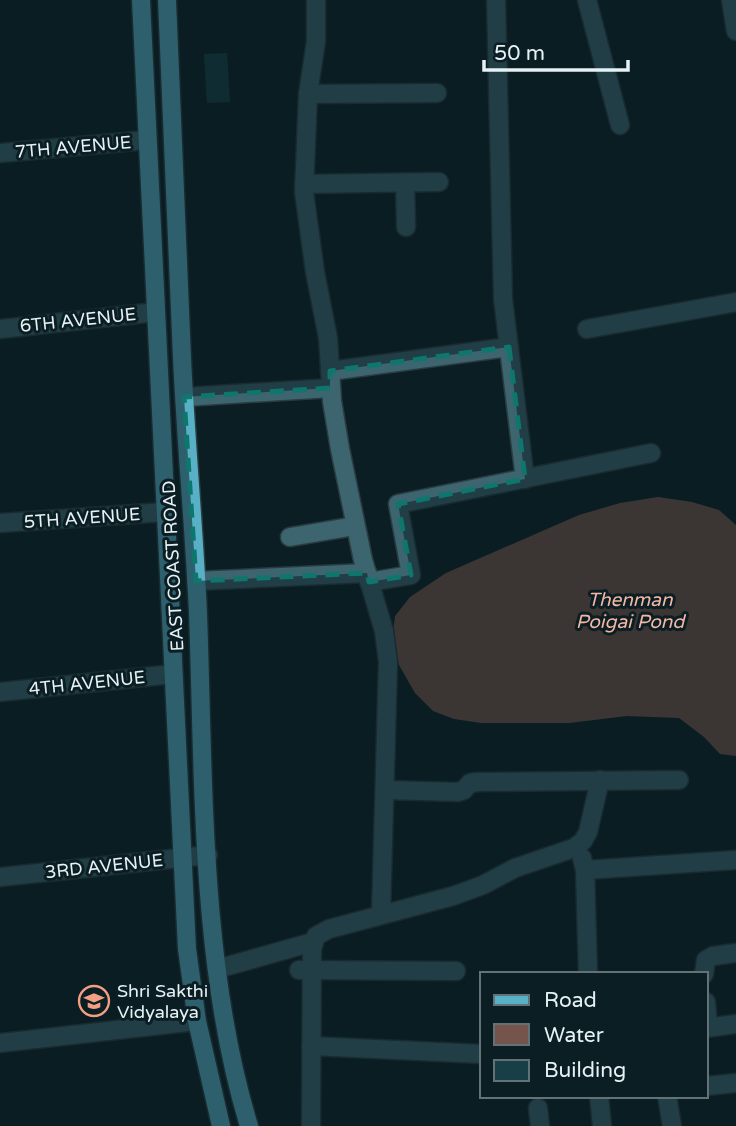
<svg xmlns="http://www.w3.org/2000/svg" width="736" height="1126" font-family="'Varela Round',sans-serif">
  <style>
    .water { fill: #75554b }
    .building { fill: #183e48 }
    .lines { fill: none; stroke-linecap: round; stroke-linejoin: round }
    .street-casing { stroke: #2a3c40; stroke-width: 21 }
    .primary-casing { stroke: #2a3c40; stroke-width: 21 }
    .street { stroke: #3d656f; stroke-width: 18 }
    .primary { stroke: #57b0c6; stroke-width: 18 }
    .marked { fill: none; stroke: #0f766e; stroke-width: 5; stroke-dasharray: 14 9; stroke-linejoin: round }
    .labels { text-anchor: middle; stroke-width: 6; stroke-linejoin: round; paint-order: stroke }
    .street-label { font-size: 18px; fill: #e5f1f5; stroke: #0b1e23 }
    .poi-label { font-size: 18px; fill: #e5f1f5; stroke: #0b1e23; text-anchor: start }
    .water-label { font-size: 19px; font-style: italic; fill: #f4b7a4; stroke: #0b1e23 }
  </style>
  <rect width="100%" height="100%" fill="#0b1e23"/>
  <!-- water -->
  <path class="water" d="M658,497L692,502L719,510L736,525V756L720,754L704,737L679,718L627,716L569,723H481L454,719L433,711L415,693L399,665L392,641L395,616L410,597L446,573L579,515L620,503Z"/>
  <!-- building -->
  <path class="building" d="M227,53L230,102L207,103L204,54Z"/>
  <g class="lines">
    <!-- street casing -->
    <g class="street-casing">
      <g id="street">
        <path d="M316,0V41L308,94L304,192L315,272L328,338L332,401L340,449L363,560L384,631L388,662L381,914"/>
        <path d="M496,0L503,299L525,479"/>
        <path d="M587,0L620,125"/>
        <path d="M731,0L736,31"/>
        <path d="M308,94L437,93"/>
        <path d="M0,153L147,140"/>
        <path d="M405,183L406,227"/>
        <path d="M304,184L439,182"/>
        <path d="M0,329L156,312"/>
        <path d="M587,329L736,302"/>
        <path d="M330,371L509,347"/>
        <path d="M184,397L331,388"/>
        <path d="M0,523L165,512"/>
        <path d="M290,537L355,526"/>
        <path d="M196,581L367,573"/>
        <path d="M369,582L411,575L398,504L651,453"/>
        <path d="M0,692L173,674"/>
        <path d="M385,790L458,792L464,790L470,783L478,782L679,780"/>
        <path d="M582,858L585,870L588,974"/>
        <path d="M585,870L736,860"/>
        <path d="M0,877L208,855"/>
        <path d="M217,969L313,942"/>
        <path d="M299,970L456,971"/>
        <path d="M704,974L706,960L713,956L736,953"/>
        <path d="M706,1002L708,1027"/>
        <path d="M706,1028L736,1024"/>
        <path d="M0,1043L197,1021"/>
        <path d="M311,1046L482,1054"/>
        <path d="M706,1086L736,1083"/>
        <path d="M599,1096L602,1126"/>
        <path d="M667,1096L672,1126"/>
        <path d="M538,1108L540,1126"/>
        <path d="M311,1126L312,949L316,936L329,929L453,896L483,885L515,868L574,848L583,841L588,832L600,780"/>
      </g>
    </g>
    <!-- primary casing -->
    <g class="primary-casing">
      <g id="primary">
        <path d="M141,0L187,949L197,1021L221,1126"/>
        <path d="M167,0C172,119 176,238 182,358C186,443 194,528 198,613C204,779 200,966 249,1126"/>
      </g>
    </g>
    <!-- street -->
    <use href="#street" class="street"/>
    <!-- primary -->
    <use href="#primary" class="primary"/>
  </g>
  <!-- marked area -->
  <path d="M0 0H736V1126H0ZM509,347L525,479L398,504L411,575L369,582L367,573L196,581L184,397L330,388V371Z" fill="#0b1e23" fill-opacity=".55" fill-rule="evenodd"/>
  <path class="marked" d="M509,347L525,479L398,504L411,575L369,582L367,573L196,581L184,397L330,388V371Z"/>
  <!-- icons -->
  <defs>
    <g id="school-ring" transform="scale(1.575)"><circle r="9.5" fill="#0b1e23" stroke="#f39f84" stroke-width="1.5"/><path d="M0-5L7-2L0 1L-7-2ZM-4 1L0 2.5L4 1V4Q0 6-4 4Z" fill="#f39f84"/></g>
  </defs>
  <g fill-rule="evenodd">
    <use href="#school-ring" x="94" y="1001"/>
  </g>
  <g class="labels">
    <!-- street labels -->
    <g class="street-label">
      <text transform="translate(73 147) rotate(-5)" y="6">7TH AVENUE</text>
      <text transform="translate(78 320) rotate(-6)" y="6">6TH AVENUE</text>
      <text transform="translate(82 518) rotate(-4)" y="6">5TH AVENUE</text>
      <text transform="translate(173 566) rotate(-93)" y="6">EAST COAST ROAD</text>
      <text transform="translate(87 683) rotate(-6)" y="6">4TH AVENUE</text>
      <text transform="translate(104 866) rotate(-6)" y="6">3RD AVENUE</text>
    </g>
    <!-- poi labels -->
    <g class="poi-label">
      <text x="117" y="997">Shri Sakthi<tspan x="117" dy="21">Vidyalaya</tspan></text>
    </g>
    <!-- water labels -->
    <g class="water-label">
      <text x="630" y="606">Thenman<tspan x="630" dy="22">Poigai Pond</tspan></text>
    </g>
  </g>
  <!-- legend -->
  <rect x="480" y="972" width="228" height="126" fill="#0b1e23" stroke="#627277" stroke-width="2"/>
  <rect x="494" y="995" width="35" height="10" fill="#57b0c6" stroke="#627277" stroke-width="2"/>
  <text x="544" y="1007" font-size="21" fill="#e5f1f5">Road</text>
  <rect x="494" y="1024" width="35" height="21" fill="#75554b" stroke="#627277" stroke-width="2"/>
  <text x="544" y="1042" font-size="21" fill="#e5f1f5">Water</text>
  <rect x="494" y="1060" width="35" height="21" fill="#183e48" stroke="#627277" stroke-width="2"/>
  <text x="544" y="1077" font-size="21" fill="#e5f1f5">Building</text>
  <!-- scale -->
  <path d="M484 60v10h144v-10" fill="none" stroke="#e5f1f5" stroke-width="3.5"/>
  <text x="494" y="60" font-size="21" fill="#e5f1f5" stroke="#0b1e23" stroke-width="5" paint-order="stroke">50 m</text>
</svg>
